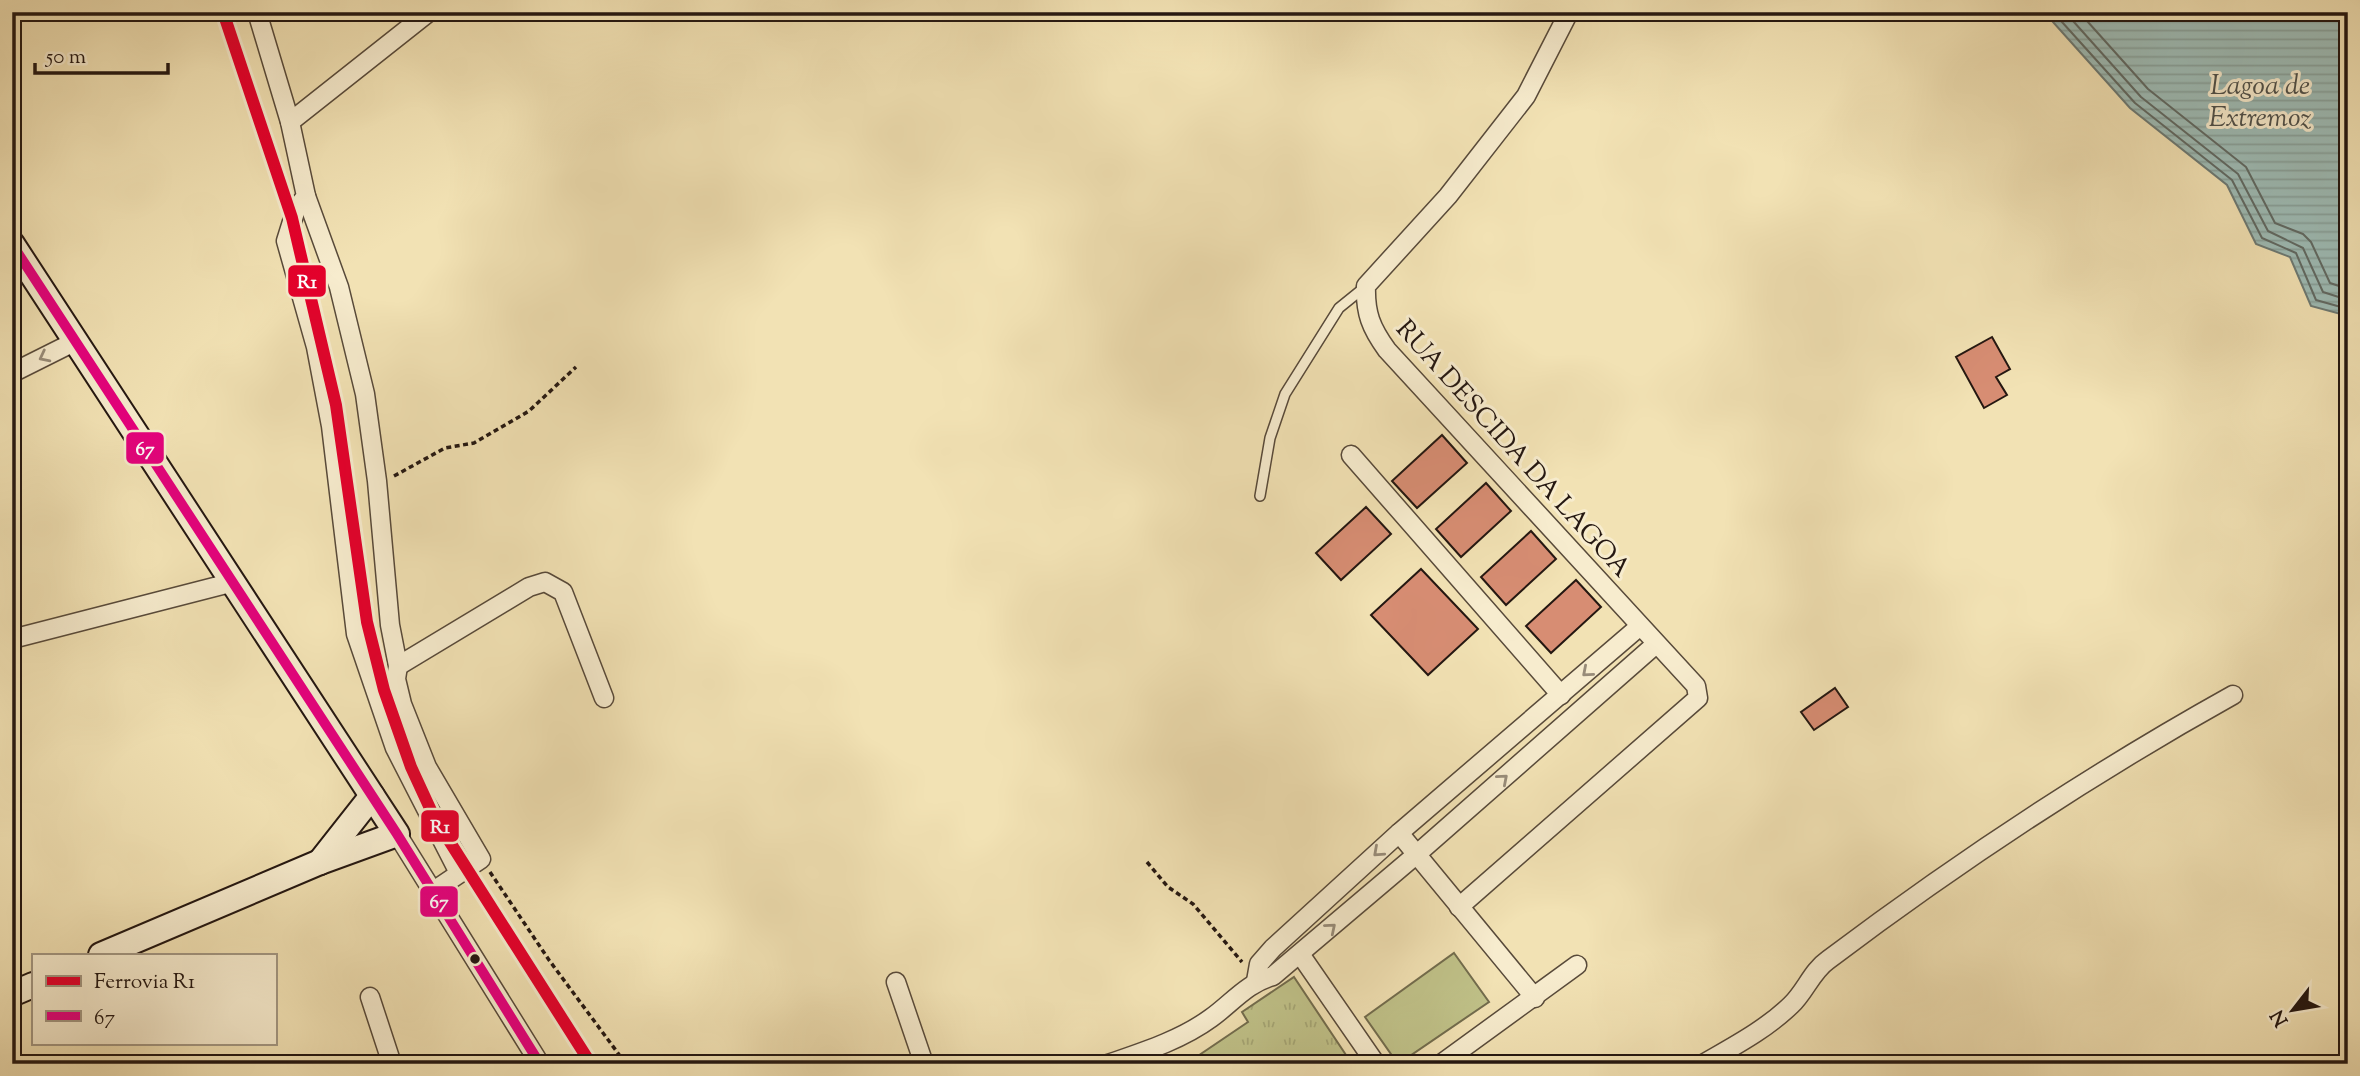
<svg xmlns="http://www.w3.org/2000/svg" width="2360" height="1076" font-family="'Sorts Mill Goudy',serif">
  <style>
    .grass { fill: #c0c289; stroke: #726c4d; stroke-width: 2 }
    .park { fill: url(#park-tufts); stroke: #726c4d; stroke-width: 2 }
    .water { fill: url(#water-rules); stroke: #6d7a74; stroke-width: 2 }
    .lines { fill: none; stroke-linecap: round; stroke-linejoin: round }
    .shore { stroke: #616a64; stroke-width: 2 }
    .building { fill: #d78d73; stroke: #241711; stroke-width: 2 }
    .service-casing { stroke: #584a3a; stroke-width: 12 }
    .minor-casing { stroke: #584a3a; stroke-width: 21 }
    .secondary-casing { stroke: #241711; stroke-width: 28 }
    .path { stroke: #241711; stroke-width: 3.5; stroke-dasharray: 5 3.5; stroke-linecap: butt }
    .service { stroke: #f7ecce; stroke-width: 9 }
    .minor { stroke: #f7ecce; stroke-width: 18 }
    .secondary { stroke: #f7ecce; stroke-width: 24 }
    .bus-1-casing { stroke: #f7ecce; stroke-width: 16 }
    .bus-1 { stroke: #e5007d; stroke-width: 10 }
    .rail-1-casing { stroke: #f7ecce; stroke-width: 18 }
    .rail-1 { stroke: #e4002b; stroke-width: 12 }
    .oneway { stroke: #988c79 }
    .bus-dot { fill: #241711; stroke: #f7ecce; stroke-width: 2.5 }
    .labels { text-anchor: middle; stroke-width: 6; stroke-linejoin: round; paint-order: stroke }
    .street-label { font-size: 26px; fill: #241711; stroke: #f7ecce }
    .water-label { font-size: 28px; font-style: italic; fill: #4f514b; stroke: #f7ecce }
    .line-badge { stroke: #f7ecce; stroke-width: 2.5 }
    .badge-label { font-size: 19px; text-anchor: middle; font-weight: bold; fill: #fff }
  </style>
  <defs>
    <pattern id="park-tufts" width="24" height="20" patternUnits="userSpaceOnUse" patternTransform="scale(1.75)"><rect width="24" height="20" fill="#c0c289"/><path d="M3 7l-1-3M5 7V3M7 7l1-3M15 17l-1-3M17 17v-4M19 17l1-3" fill="none" stroke="#a5a675"/></pattern>
    <pattern id="water-rules" width="6" height="5" patternUnits="userSpaceOnUse" patternTransform="scale(1.75)"><rect width="6" height="5" fill="#9ebcb6"/><path d="M0 2.5h6" fill="none" stroke="#88a19b"/></pattern>
  </defs>
  <rect width="100%" height="100%" fill="#f2e2b4"/>
  <filter id="stains"><feTurbulence type="fractalNoise" baseFrequency=".00286" numOctaves="4"/><feColorMatrix values="0 0 0 0 .2 0 0 0 0 .09 0 0 0 0 .02 0 0 0 .5 -.17"/></filter>
  <radialGradient id="worn" r=".72"><stop offset=".6" stop-color="#630" stop-opacity="0"/><stop offset="1" stop-color="#630" stop-opacity=".3"/></radialGradient>
  <!-- grass -->
  <path class="grass" d="M1454,953L1489,1002L1398,1064L1365,1017Z"/>
  <!-- park -->
  <path class="park" d="M1294,977L1352,1064H1186L1248,1022L1242,1012Z"/>
  <!-- water -->
  <path class="water" d="M2044,12H2348V316L2311,306L2290,257L2256,244L2227,185L2130,108Z"/>
  <g class="lines">
    <!-- shore -->
    <g class="shore">
      <path d="M2053,12L2135,103L2232,180L2262,238L2296,253L2316,300L2348,309"/>
      <path d="M2065,12L2141,97L2238,174L2268,231L2303,248L2323,292L2348,300"/>
      <path d="M2079,12L2148,89L2246,167L2275,223L2303,234L2311,242L2330,283L2348,289"/>
    </g>
  </g>
  <!-- building -->
  <g class="building">
    <path d="M1992,337L2010,369L1996,377L2007,395L1984,408L1956,357Z"/>
    <path d="M1442,435L1467,463L1417,508L1392,481Z"/>
    <path d="M1486,483L1511,511L1461,557L1436,529Z"/>
    <path d="M1366,507L1391,534L1341,580L1316,553Z"/>
    <path d="M1531,531L1556,559L1506,605L1481,577Z"/>
    <path d="M1421,569L1478,629L1428,675L1371,615Z"/>
    <path d="M1576,580L1601,607L1551,653L1526,626Z"/>
    <path d="M1835,688L1848,707L1814,730L1801,712Z"/>
  </g>
  <g class="lines">
    <!-- service casing -->
    <g class="service-casing">
      <path id="service" d="M1260,496L1270,438L1285,394L1339,308L1365,287"/>
    </g>
    <!-- minor casing -->
    <g class="minor-casing">
      <g id="minor">
        <path d="M257,12L290,122L306,196L296,209L286,241L316,347L331,426L356,634L395,748L459,873"/>
        <path d="M290,122L429,12"/>
        <path d="M306,196L339,287L365,394L377,481L390,625L398,666L396,679L402,704L427,767L481,859L432,892"/>
        <path d="M12,373L76,341"/>
        <path d="M1351,455L1561,695"/>
        <path d="M12,639L230,583"/>
        <path d="M398,666L529,587L545,582L563,592L604,698"/>
        <path d="M1399,833L1535,998"/>
        <path d="M397,834L540,1064"/>
        <path d="M1459,907L1698,698L1696,686L1387,350C1371,328 1365,313 1366,286L1448,196L1526,96L1569,12"/>
        <path d="M1300,954L1376,1064"/>
        <path d="M1256,981L1259,964L1273,948L1399,833L1639,627"/>
        <path d="M896,982L924,1064"/>
        <path d="M370,997L392,1064"/>
        <path d="M1108,1064C1143,1052 1181,1040 1211,1018C1232,1003 1247,983 1273,976L1417,854L1656,644"/>
        <path d="M1441,1064L1577,965"/>
        <path d="M1703,1064C1734,1046 1765,1030 1791,1005C1805,992 1812,971 1828,960C1957,863 2091,774 2233,695"/>
      </g>
    </g>
    <!-- secondary casing -->
    <g class="secondary-casing">
      <g id="secondary">
        <path d="M12,244L397,834L320,862L101,955"/>
        <path d="M320,862L372,796"/>
        <path d="M12,994L33,985"/>
      </g>
    </g>
    <!-- path -->
    <g class="path">
      <path d="M394,476L445,448L474,443L529,411L576,367"/>
      <path d="M1147,862L1168,887L1193,904L1242,962"/>
      <path d="M490,872L549,960L626,1064"/>
    </g>
    <!-- service -->
    <use href="#service" class="service"/>
    <!-- minor -->
    <use href="#minor" class="minor"/>
    <!-- secondary -->
    <use href="#secondary" class="secondary"/>
    <!-- bus-1 casing -->
    <g class="bus-1-casing">
      <path id="bus-1" d="M12,244L397,834L540,1064"/>
    </g>
    <!-- bus-1 -->
    <use href="#bus-1" class="bus-1"/>
    <!-- rail-1 casing -->
    <g class="rail-1-casing">
      <path id="rail-1" d="M223,12L292,218L336,405L367,622L384,690L411,767L434,817L591,1064"/>
    </g>
    <!-- rail-1 -->
    <use href="#rail-1" class="rail-1"/>
  </g>
  <!-- one-way arrows -->
  <defs><path id="oneway-chevron" d="M-2-3.5L2.5 0L-2 3.5" fill="none" stroke-width="1.6" stroke-linecap="round" stroke-linejoin="round" transform="scale(1.75)"/></defs>
  <g class="oneway">
    <use href="#oneway-chevron" transform="translate(44 357) rotate(153)"/>
    <use href="#oneway-chevron" transform="translate(1587 672) rotate(139)"/>
    <use href="#oneway-chevron" transform="translate(1503 779) rotate(-41)"/>
    <use href="#oneway-chevron" transform="translate(1378 852) rotate(138)"/>
    <use href="#oneway-chevron" transform="translate(1331 928) rotate(-40)"/>
  </g>
  <!-- markers -->
  <circle class="bus-dot" cx="475" cy="959" r="6"/>
  <g class="labels">
    <!-- street labels -->
    <g class="street-label">
      <text transform="translate(1514 448) rotate(48)" y="9">RUA DESCIDA DA LAGOA</text>
    </g>
    <!-- water labels -->
    <g class="water-label">
      <text x="2260" y="94">Lagoa de<tspan x="2260" dy="32">Extremoz</tspan></text>
    </g>
  </g>
  <g class="line-badge">
    <rect x="287" y="264" width="40" height="34" rx="7" fill="#e4002b"/>
    <rect x="125" y="431" width="40" height="34" rx="7" fill="#e5007d"/>
    <rect x="420" y="809" width="40" height="34" rx="7" fill="#e4002b"/>
    <rect x="419" y="885" width="40" height="33" rx="7" fill="#e5007d"/>
  </g>
  <g class="badge-label">
    <text x="307" y="288">R1</text>
    <text x="145" y="455">67</text>
    <text x="440" y="833">R1</text>
    <text x="439" y="908">67</text>
  </g>
  <!-- margin -->
  <rect width="2360" height="1076" fill="none" stroke="#f2e2b4" stroke-width="42"/>
  <rect x="14" y="14" width="2332" height="1048" fill="none" stroke="#241711" stroke-width="3.5"/>
  <rect x="21" y="21" width="2318" height="1034" fill="none" stroke="#241711" stroke-width="2"/>
  <!-- legend -->
  <rect x="32" y="954" width="245" height="91" fill="#f7ecce" stroke="#a39782" stroke-width="2"/>
  <rect x="46" y="976" width="35" height="10" fill="#e4002b" stroke="#a39782" stroke-width="2"/>
  <text x="94" y="988" font-size="21" fill="#241711">Ferrovia R1</text>
  <rect x="46" y="1011" width="35" height="10" fill="#e5007d" stroke="#a39782" stroke-width="2"/>
  <text x="94" y="1024" font-size="21" fill="#241711">67</text>
  <!-- north arrow -->
  <g transform="translate(2293 1010) rotate(239)" stroke="#f7ecce" stroke-width="5" paint-order="stroke">
  <path d="M0-5L12 26L0 18L-12 26Z" fill="#241711"/>
  <text y="-10" font-size="19" font-weight="bold" text-anchor="middle" fill="#241711">N</text>
  </g>
  <!-- scale -->
  <path d="M35 63v10h133v-10" fill="none" stroke="#241711" stroke-width="3.5"/>
  <text x="46" y="63" font-size="21" fill="#241711" stroke="#f7ecce" stroke-width="5" paint-order="stroke">50 m</text>
  <rect width="100%" height="100%" filter="url(#stains)"/>
  <rect width="100%" height="100%" fill="url(#worn)"/>
</svg>
